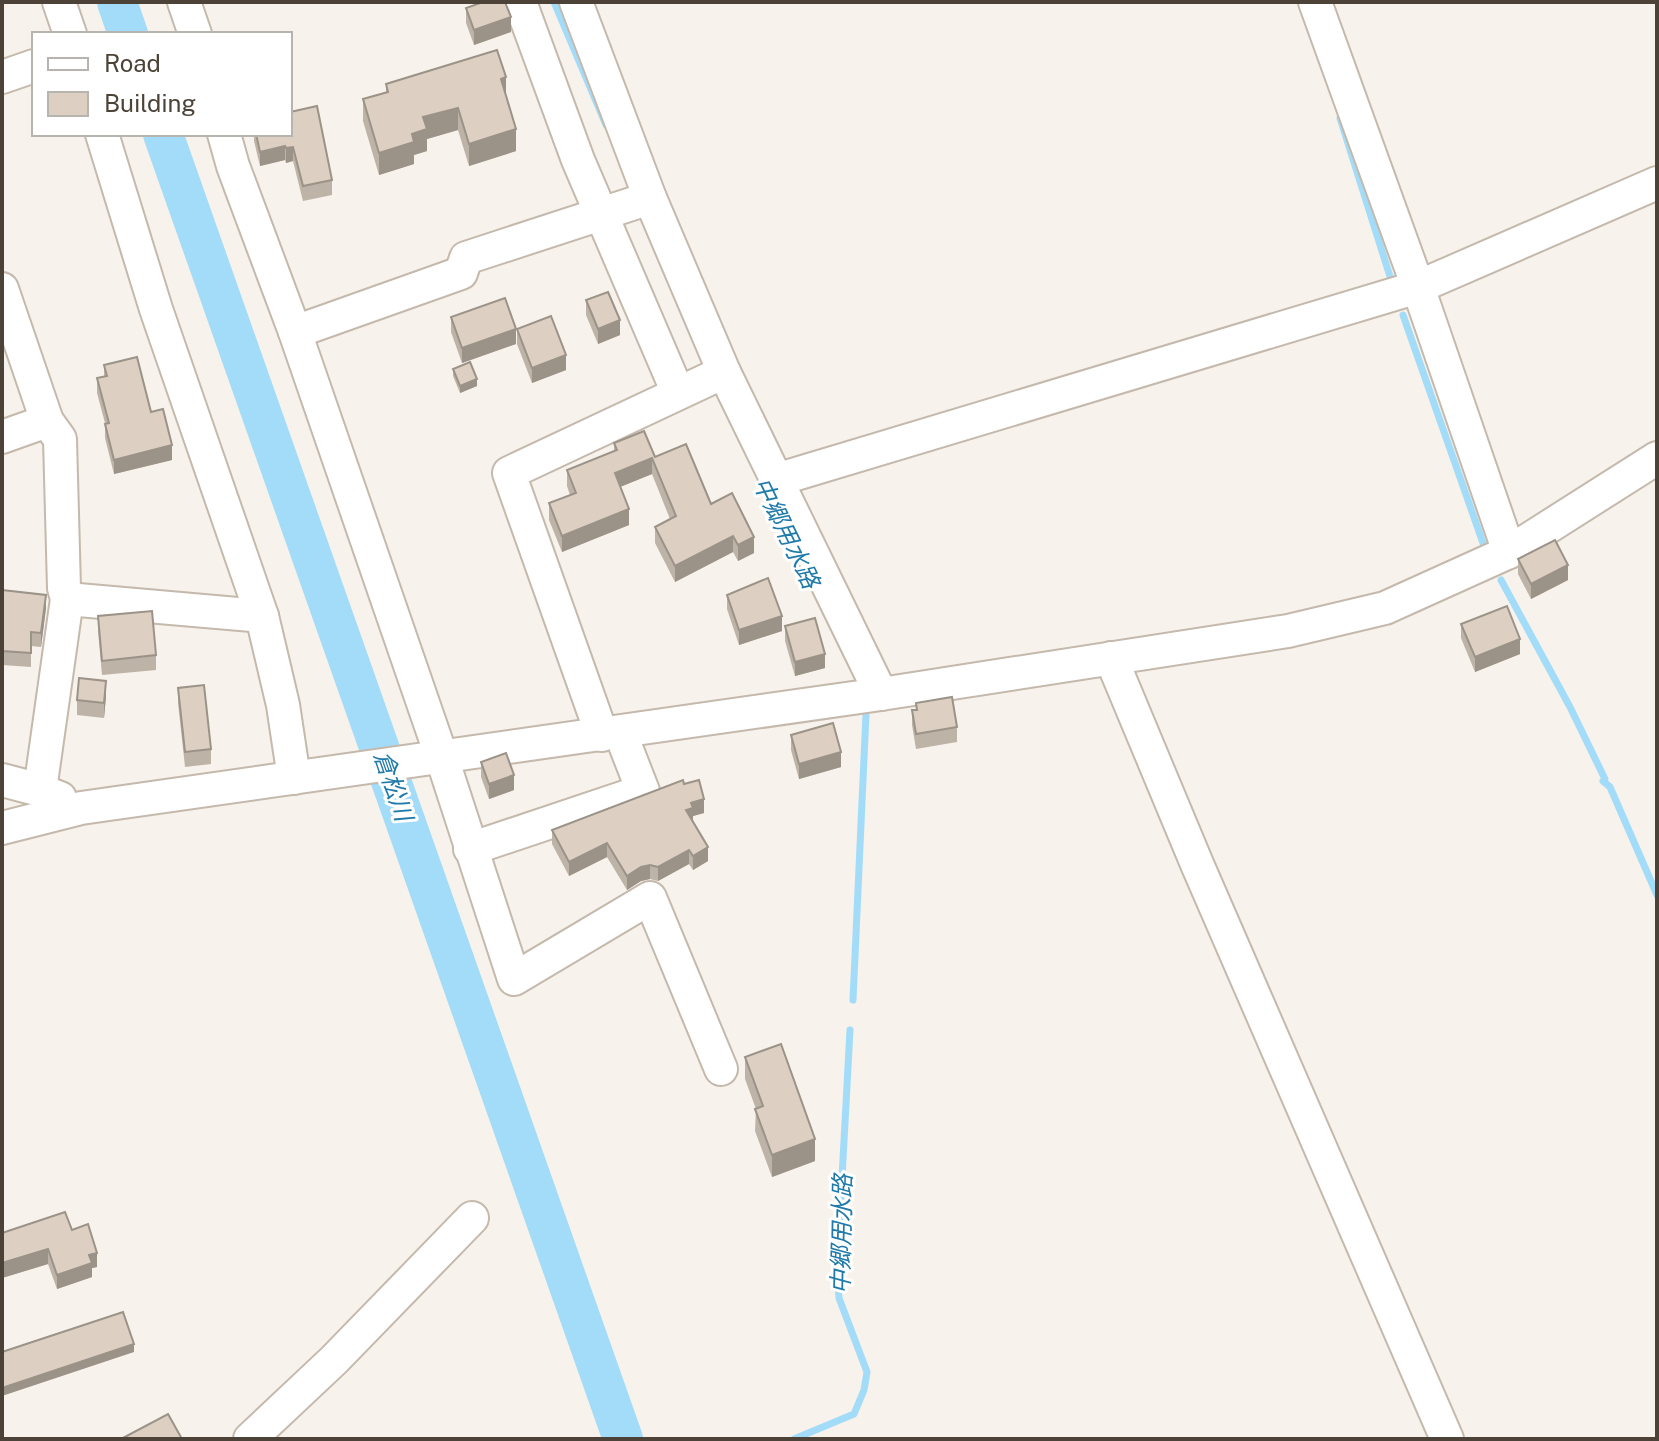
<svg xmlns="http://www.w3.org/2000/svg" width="1659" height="1441" font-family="'Public Sans','Noto Sans JP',sans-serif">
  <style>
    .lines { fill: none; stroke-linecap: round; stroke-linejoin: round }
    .stream { stroke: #a3dcf8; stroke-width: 7 }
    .river { stroke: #a3dcf8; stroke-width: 40 }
    .minor-casing { stroke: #c4b9ac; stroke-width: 36 }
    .minor { stroke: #fff; stroke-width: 32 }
    .wall { fill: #beb3a7 }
    .shaded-wall { fill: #9b9288 }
    .building { fill: #ddd0c2; stroke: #9b9288; stroke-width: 2 }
    .labels { text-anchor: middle; stroke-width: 6; stroke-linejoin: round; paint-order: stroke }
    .water-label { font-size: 24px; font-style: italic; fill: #207baa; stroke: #fff }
  </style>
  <rect width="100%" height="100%" fill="#f7f2eb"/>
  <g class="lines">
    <!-- stream -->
    <g class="stream">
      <path d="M554,2L606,125"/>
      <path d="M1340,118L1393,286"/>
      <path d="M1403,315L1483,543"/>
      <path d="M1501,580L1570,707L1605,779L1603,781L1610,787L1657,895"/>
      <path d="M853,1000L866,714"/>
      <path d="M794,1439L854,1414L864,1390L867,1372L839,1298L837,1270L850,1030"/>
    </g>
    <!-- river -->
    <g class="river">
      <path d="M117,2L128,34"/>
      <path d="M163,134L623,1439"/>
    </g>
    <!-- minor casing -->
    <g class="minor-casing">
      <g id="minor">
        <path d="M59,2L70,34"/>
        <path d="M184,2L195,34"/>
        <path d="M520,2L578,160L678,393"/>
        <path d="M576,2L650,198L724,372L881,694"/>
        <path d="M1315,2L1418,287L1509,552"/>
        <path d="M2,77L34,66"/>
        <path d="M102,134L156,309L262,616L283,705L294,778"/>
        <path d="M224,134L233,166L295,332L442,758L514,979L650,898L721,1069"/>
        <path d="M2,289L47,421"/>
        <path d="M295,332L461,273L466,258L650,198"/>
        <path d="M2,437L47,421L60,439L64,588L67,599L40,790"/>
        <path d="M776,480L1418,287L1657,183"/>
        <path d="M67,599L262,616"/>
        <path d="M1111,658L1197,864L1447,1439"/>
        <path d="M602,735L509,473L724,372"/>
        <path d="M2,780L40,790L60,798"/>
        <path d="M2,828L81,808L881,694L1288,631L1385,608L1509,552L1657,458"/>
        <path d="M470,849L643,791L620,732"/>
        <path d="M250,1439L334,1360L472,1218"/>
      </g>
    </g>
    <!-- minor -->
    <use href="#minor" class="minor"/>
  </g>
  <!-- wall -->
  <g class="wall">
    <path d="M466,8L511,32L474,45L466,23Z"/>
    <path d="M386,84L506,96L516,151L469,166L458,130L427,139V151L414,155V164L379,175L363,121V99L386,93Z"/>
    <path d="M254,134H290L332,180V195L303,201L293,161L286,163L285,160L260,166L254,141Z"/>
    <path d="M586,300L620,335L598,344L586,315Z"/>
    <path d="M451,317L516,344L462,363L451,332Z"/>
    <path d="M517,329L566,370L532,383L517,344Z"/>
    <path d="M104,365L151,412L172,460L114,474L105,438V423L97,393V378L104,376Z"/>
    <path d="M453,369L477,386L460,393L453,376Z"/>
    <path d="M614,443L655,457L711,504L754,553L738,561L733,552L675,582L655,543V527L670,519L652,474L620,487L629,525L562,552L549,520V503L570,495L567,486V470L614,451Z"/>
    <path d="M1518,559L1568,580L1531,599L1518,574Z"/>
    <path d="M2,590L46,608L41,647L31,646V667L2,665Z"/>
    <path d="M727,595L782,631L739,645L727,609Z"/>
    <path d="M98,616L156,655V670L102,675L98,631Z"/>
    <path d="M1461,624L1520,654L1475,672L1461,638Z"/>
    <path d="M785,626L825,668L795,676L785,641Z"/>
    <path d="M178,688L211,749V764L185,767L178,703Z"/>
    <path d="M106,696L104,718L77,715V700Z"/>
    <path d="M916,703L957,727V742L916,749L912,725V710H916Z"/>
    <path d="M791,735L841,767L799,779L791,750Z"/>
    <path d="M481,762L514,790L489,799L481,777Z"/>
    <path d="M684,784L704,813L693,816V822L708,861L693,870L689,864L658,881L650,879L641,881L627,890L607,857L569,876L552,844V830Z"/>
    <path d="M745,1057L815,1161L772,1177L755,1131L756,1109L745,1079Z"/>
    <path d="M72,1230L97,1267L92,1268V1277L57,1289L48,1264L2,1278V1233Z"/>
  </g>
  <!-- shaded-wall -->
  <g class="shaded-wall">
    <path d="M511,17V32L474,45V30Z"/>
    <path d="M506,77V100L501,79Z"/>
    <path d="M458,108V130L427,139V151L414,155V164L379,175V153L412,134L423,117Z"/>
    <path d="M516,129V151L469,166V144Z"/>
    <path d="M285,146V160L260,166V152Z"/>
    <path d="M293,147V161L286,163V148Z"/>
    <path d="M620,320V335L598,344V329Z"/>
    <path d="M516,329V344L462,363V348Z"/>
    <path d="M566,355V370L532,383V368Z"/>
    <path d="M477,379V386L460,393V386Z"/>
    <path d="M172,445V460L114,474V460Z"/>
    <path d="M652,458V474L615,489V473Z"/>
    <path d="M629,509V525L562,552V536Z"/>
    <path d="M733,536V552L675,582V566Z"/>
    <path d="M754,537V553L738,561V545Z"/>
    <path d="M1568,565V580L1531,599V584Z"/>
    <path d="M46,595V608L41,647V633Z"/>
    <path d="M782,616V631L739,645V630Z"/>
    <path d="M1520,639V654L1475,672V657Z"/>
    <path d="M825,654V668L795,676V662Z"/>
    <path d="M106,681V696L104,718V703Z"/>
    <path d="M841,752V767L799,779V764Z"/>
    <path d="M514,775V790L489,799V784Z"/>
    <path d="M704,799V813L693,816V822L686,810L691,803Z"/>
    <path d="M607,843V857L569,876V862Z"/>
    <path d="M708,847V861L693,870V856Z"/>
    <path d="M689,850V864L658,881V867Z"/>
    <path d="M650,865V879L641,881L627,890V876L641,867Z"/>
    <path d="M815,1139V1161L772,1177V1155Z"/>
    <path d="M48,1249V1264L2,1278V1263Z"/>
    <path d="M97,1253V1267L92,1268V1277L57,1289V1275L89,1255Z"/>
    <path d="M134,1344V1352L2,1396V1388Z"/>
  </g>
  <!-- building -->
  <g class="building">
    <path d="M483,2H505L511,17L474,30L466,8Z"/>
    <path d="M497,50L506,77L501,79L516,129L469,144L458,108L423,117L427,129L412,134L414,142L379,153L363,99L388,92L386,84Z"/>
    <path d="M317,106L332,180L303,186L293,147L286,148L285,146L260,152L256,134H290V112Z"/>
    <path d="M608,292L620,320L598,329L586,300Z"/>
    <path d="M505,298L516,329L462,348L451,317Z"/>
    <path d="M551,316L566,355L532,368L517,329Z"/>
    <path d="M137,357L151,412L163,409L172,445L114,460L105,424L109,423L97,378L107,376L104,365Z"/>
    <path d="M470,362L477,379L460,386L453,369Z"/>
    <path d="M644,431L655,457L686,444L711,504L732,493L754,537L738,545L733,536L675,566L655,527L676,516L652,458L615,473L629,509L562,536L549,503L576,493L567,470L617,450L614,443Z"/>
    <path d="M1555,540L1568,565L1531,584L1518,559Z"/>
    <path d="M768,578L782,616L739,630L727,595Z"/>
    <path d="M2,590L46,595L41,633L31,632V653L2,651Z"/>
    <path d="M1507,606L1520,639L1475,657L1461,624Z"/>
    <path d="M152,611L156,655L102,661L98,616Z"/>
    <path d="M815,618L825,654L795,662L785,626Z"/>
    <path d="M79,678L106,681L104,703L77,700Z"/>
    <path d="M204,685L211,749L185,752L178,688Z"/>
    <path d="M952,697L957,727L916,734L912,710H917L916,703Z"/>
    <path d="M833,723L841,752L799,764L791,735Z"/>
    <path d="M506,753L514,775L489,784L481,762Z"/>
    <path d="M683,780L684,784L699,780L704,799L691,803L693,808L686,810L708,847L693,856L689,850L658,867L650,865L641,867L627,876L607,843L569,862L552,830Z"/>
    <path d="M781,1044L815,1139L772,1155L755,1109L763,1106L745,1057Z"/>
    <path d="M65,1212L72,1230L88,1224L97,1253L89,1255L92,1263L57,1275L48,1249L2,1263V1233Z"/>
    <path d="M123,1312L134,1344L2,1388V1352Z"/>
    <path d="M168,1414L182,1439H121Z"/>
  </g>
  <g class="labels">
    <!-- water labels -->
    <g class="water-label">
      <text transform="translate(786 533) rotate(64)" y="8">中郷用水路</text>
      <text transform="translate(393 786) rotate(71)" y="8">倉松川</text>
      <text transform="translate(842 1234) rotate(-89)" y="8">中郷用水路</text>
    </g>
  </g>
  <!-- border -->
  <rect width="1659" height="1441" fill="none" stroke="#4c4237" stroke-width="8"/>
  <!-- legend -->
  <rect x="32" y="32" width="260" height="104" fill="#ffffff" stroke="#b7b3af" stroke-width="2"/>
  <rect x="48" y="58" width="40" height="12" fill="#ffffff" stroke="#b7b3af" stroke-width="2"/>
  <text x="104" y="72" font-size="24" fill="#4c4237">Road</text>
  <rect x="48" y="92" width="40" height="24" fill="#ddd0c2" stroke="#b7b3af" stroke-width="2"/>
  <text x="104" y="112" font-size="24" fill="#4c4237">Building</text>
</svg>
